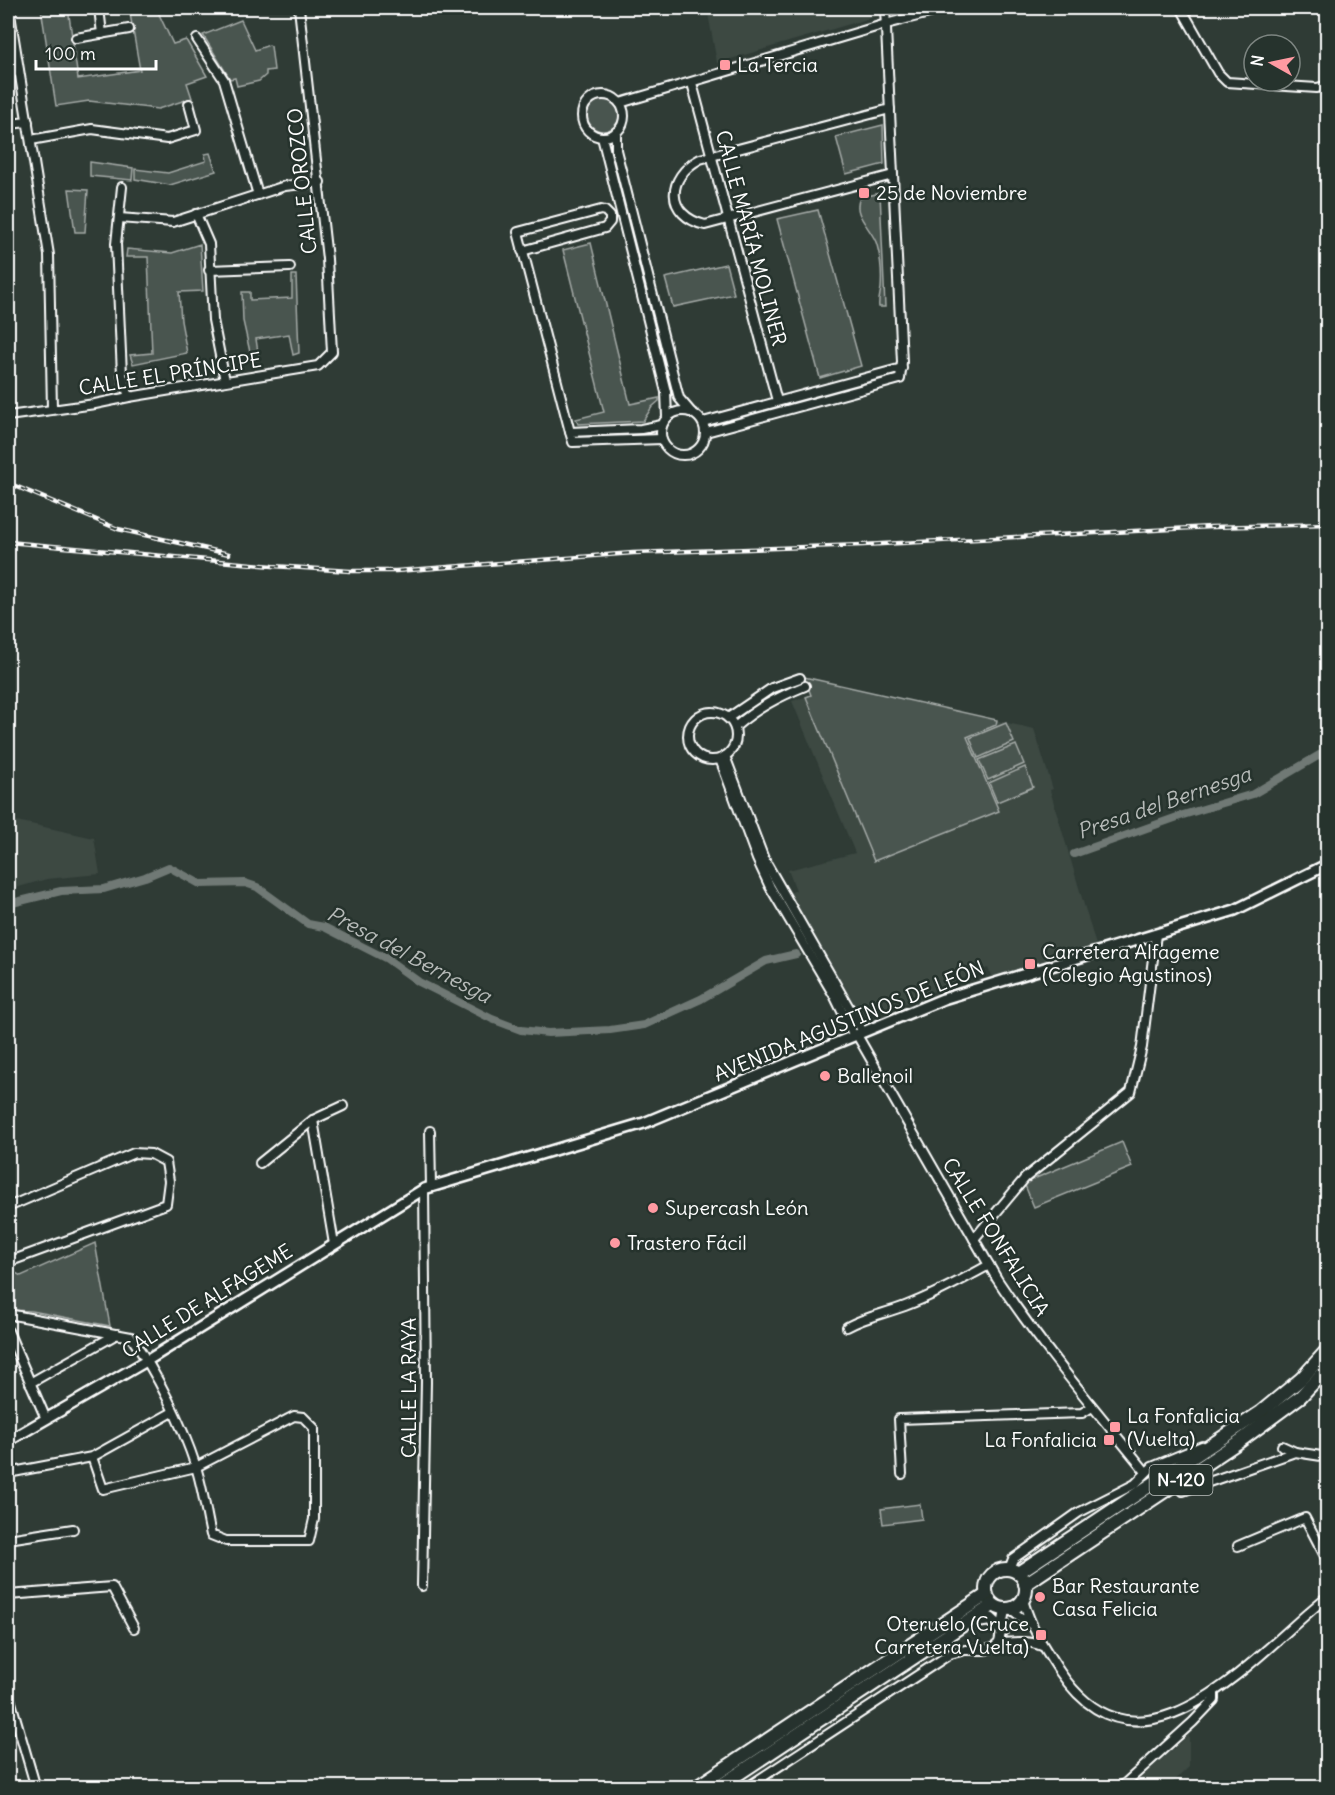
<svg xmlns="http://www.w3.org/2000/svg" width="1335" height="1795" font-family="Delius,sans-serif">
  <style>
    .built { fill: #3c4842 }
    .green { fill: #4a544f; stroke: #a4aaa7; stroke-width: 1.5 }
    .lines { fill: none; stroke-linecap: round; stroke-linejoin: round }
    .canal { stroke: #707975; stroke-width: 8 }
    .minor-casing { stroke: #fff; stroke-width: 12 }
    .tertiary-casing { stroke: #fff; stroke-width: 14 }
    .trunk-casing { stroke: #fff; stroke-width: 16 }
    .minor { stroke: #26332d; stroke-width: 8 }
    .tertiary { stroke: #26332d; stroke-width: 9 }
    .trunk { stroke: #26332d; stroke-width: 12 }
    .rail-casing { stroke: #fff; stroke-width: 4.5 }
    .rail { stroke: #26332d; stroke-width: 2; stroke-dasharray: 7; stroke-linecap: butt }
    .poi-dot { fill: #ff9aa2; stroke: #26332d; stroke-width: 2 }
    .labels { text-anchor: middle; stroke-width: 5; stroke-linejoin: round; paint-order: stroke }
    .shield { fill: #26332d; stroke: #bec2c0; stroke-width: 1.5 }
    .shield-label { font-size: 18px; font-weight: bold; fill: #fff }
    .poi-label { font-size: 20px; fill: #fff; stroke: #26332d; text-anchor: start }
    .street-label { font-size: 20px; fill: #fff; stroke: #26332d }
    .water-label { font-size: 21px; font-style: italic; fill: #b8bcba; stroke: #26332d }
  </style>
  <rect width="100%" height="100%" fill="#2f3b35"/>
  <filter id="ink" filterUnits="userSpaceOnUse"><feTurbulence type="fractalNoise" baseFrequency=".0167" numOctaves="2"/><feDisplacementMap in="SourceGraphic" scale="12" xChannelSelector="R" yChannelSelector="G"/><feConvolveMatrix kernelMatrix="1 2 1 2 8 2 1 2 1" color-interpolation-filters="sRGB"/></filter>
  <g filter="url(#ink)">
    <!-- built -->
    <g class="built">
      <path d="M707,8H879V10L874,17L717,63Z"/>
      <path d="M804,677L1034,729L1053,789L1050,790L1096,945L992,978L988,968L864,1021L789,893L796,890L788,870L855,853L792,701L811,695Z"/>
      <path d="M8,819L94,838L100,874L47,879L8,890Z"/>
      <path d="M1189,1735V1767L1168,1787H1130Z"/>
    </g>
    <!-- green -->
    <g class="green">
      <path d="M41,8H68L78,79L140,70L129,8H156L173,44L186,40L207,76L187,83L192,98L158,109L89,101L56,106Z"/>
      <path d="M241,20L255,50L269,45L271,46L274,70L266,71V75L259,81L237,86L235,78L230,79L203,35Z"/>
      <circle cx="603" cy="115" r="16"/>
      <path d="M883,125L884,164L846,174L836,137Z"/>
      <path d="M210,153L216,171L170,185L135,179V169L168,173L206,161L205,154Z"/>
      <path d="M90,162L133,168L132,180L90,176Z"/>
      <path d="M69,189L88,190L85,232H75Z"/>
      <path d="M880,193L885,307H879C878,301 880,295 881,288C882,274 881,259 877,245C873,229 851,215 860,198Z"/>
      <path d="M818,210L861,366L820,378L777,219Z"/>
      <path d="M591,243L630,404L659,398V401L652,407L643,421L578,424L576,419L604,412L563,250Z"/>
      <path d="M200,244L203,291L179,292L181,321L187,353L133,364L130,355L152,353L148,257H126L127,249L172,253Z"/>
      <path d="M726,264L734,294L673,307L665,278Z"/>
      <path d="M292,275H296L299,353L293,355L289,334L256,339L259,359L252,361L243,321L242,292H250V300L292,298Z"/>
      <path d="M804,677L997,720L996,725L967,737L999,811L874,861L806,697L811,695Z"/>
      <path d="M1006,723L1014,742L978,758L970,738Z"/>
      <path d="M1016,745L1024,764L988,780L979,760Z"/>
      <path d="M1025,767L1033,787L997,802L989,783Z"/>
      <path d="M1122,1142L1132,1167L1034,1207L1024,1183Z"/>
      <path d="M95,1243L110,1326L32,1311L8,1310V1275L14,1272L21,1276Z"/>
      <path d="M920,1504L922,1519L883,1524L881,1509Z"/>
    </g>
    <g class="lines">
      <!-- canal -->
      <g class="canal">
        <path d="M1074,854L1183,815L1253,794L1328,750"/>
        <path d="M8,904L61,891L104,889L145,877L169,867L200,884L245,883L257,887L308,924L324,927L387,959L419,982L437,991L492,1019L521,1030L548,1033L610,1030L644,1025L701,999L766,961L796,954"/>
      </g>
      <!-- minor casing -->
      <g class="minor-casing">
        <g id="minor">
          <path d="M9,8L49,255L52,409"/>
          <path d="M99,8L102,34"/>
          <path d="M1181,8L1218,73L1227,82L1317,88L1328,85"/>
          <path d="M76,38L129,29"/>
          <path d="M197,39L224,80L258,195"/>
          <path d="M8,73L19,71"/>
          <path d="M692,83L777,401"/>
          <circle cx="603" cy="116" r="21"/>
          <path d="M620,103L886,24L949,8"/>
          <path d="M890,109L700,159C666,177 665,215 705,225L893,175"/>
          <path d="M9,124L28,122"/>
          <path d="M616,132V150L679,398L691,412"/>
          <path d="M602,137L666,392L667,417"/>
          <path d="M31,140L92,129L167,139L196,130L189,104"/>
          <path d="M122,187L116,244L122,374L129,397"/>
          <path d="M196,214L209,244L213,320L225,381"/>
          <path d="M119,218L173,222L285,186L320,182"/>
          <path d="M522,251L605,228L610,222V216L605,211L601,210L518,232L570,432"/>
          <path d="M209,270L290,267"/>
          <circle cx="683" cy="433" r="22"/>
          <path d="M8,416L95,404L129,397L318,366L332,352L327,259L299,8"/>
          <path d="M703,422L902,368"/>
          <path d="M706,432L900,379L902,362L885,8"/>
          <path d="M662,439L573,442L570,432L641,429L662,425"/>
          <circle cx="712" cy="736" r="24"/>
          <path d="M728,718L772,688L800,678"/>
          <path d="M735,727C757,708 778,697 805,686"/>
          <path d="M725,756L764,859L863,1032"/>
          <path d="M720,759L757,859L770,887L835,997L854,1036"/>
          <path d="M857,1035L997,1279C1042,1347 1095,1409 1146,1472"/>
          <path d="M313,1120L334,1244"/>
          <path d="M430,1131L431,1187"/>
          <path d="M260,1163L313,1120L343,1106"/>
          <path d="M8,1207L134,1153L151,1154L166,1162L169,1181L166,1204L8,1262"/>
          <path d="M974,1239L1025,1178L1131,1092L1142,1047L1156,934"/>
          <path d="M8,1314L131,1337C157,1373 182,1424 196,1467C203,1489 206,1513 211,1535L226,1541H309L314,1519V1428L303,1417L294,1416L196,1467L103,1489L92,1457"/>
          <path d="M847,1327C867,1316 884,1314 905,1306C934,1295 962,1280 989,1265"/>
          <path d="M8,1331L46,1419"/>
          <path d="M30,1383L117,1334"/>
          <path d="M1282,1446L1295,1452L1328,1457"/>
          <path d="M8,1473L92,1457L173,1412"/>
          <path d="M902,1474L899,1419L1082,1413L1092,1407"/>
          <path d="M1183,1491L1295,1452"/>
          <path d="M8,1539L73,1529"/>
          <path d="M1238,1546L1305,1518L1328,1562"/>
          <path d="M1009,1569L1013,1559L1078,1513L1135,1484L1152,1467L1202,1446"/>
          <path d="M422,1586L426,1382L424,1189"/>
          <path d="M8,1595L112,1587L134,1628"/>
          <path d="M1023,1600C1032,1630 1043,1646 1060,1672C1143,1795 1256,1653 1328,1596"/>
          <path d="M1009,1609L1030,1624"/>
          <path d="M999,1643C1014,1642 1028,1640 1042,1646"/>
          <path d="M8,1692L36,1788"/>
          <path d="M746,1788L950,1654L965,1650H985L993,1648L999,1643L1005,1610"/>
          <path d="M1120,1788L1193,1722L1214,1700V1692"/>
        </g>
      </g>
      <!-- tertiary casing -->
      <g class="tertiary-casing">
        <path id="tertiary" d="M8,1441L148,1360L424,1189L644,1123L943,999L1235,910L1328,864"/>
      </g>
      <!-- trunk casing -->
      <g class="trunk-casing">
        <g id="trunk">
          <circle cx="1006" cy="1589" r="20"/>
          <path d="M1018,1573L1261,1412L1301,1379L1328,1349"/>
          <path d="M1025,1584L1240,1441L1301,1396L1328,1367"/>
          <path d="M971,1622L990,1619L1002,1630"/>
          <path d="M695,1788L986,1595"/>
          <path d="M717,1788L993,1605"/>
        </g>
      </g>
      <!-- minor -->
      <use href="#minor" class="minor"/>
      <!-- tertiary -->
      <use href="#tertiary" class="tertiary"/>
      <!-- trunk -->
      <use href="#trunk" class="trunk"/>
      <!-- rail casing -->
      <g class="rail-casing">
        <g id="rail">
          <path d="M8,483L118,529L229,554"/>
          <path d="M8,542L273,566L350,571H396L633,553L863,545L1211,527L1328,524"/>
        </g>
      </g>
      <!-- rail -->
      <use href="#rail" class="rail"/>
    </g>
  </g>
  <!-- markers -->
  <g class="poi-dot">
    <rect x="719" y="59" width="12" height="12" rx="3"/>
    <rect x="858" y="187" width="12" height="12" rx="3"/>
    <rect x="1024" y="958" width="12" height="12" rx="3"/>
    <circle cx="825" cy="1076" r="6"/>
    <circle cx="653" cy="1208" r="6"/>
    <circle cx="615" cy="1243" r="6"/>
    <rect x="1109" y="1421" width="12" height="12" rx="3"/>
    <rect x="1103" y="1434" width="12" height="12" rx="3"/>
    <circle cx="1040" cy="1597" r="6"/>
    <rect x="1035" y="1629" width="12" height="12" rx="3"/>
  </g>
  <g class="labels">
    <!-- shield labels -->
    <rect class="shield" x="1149.5" y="1465" width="63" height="30" rx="4.5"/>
    <g class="shield-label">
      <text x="1181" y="1486">N-120</text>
    </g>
    <!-- poi labels -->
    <g class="poi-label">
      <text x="737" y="72">La Tercia</text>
      <text x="876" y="200">25 de Noviembre</text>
      <text x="1042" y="959">Carretera Alfageme<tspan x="1042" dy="23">(Colegio Agustinos)</tspan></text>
      <text x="837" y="1083">Ballenoil</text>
      <text x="665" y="1215">Supercash León</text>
      <text x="627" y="1250">Trastero Fácil</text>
      <text x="1127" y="1423">La Fonfalicia<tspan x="1127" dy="23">(Vuelta)</tspan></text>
      <text x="1097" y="1447" text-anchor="end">La Fonfalicia</text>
      <text x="1052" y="1593">Bar Restaurante<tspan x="1052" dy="23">Casa Felicia</tspan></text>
      <text x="1029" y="1631" text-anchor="end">Oteruelo (Cruce<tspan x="1029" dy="23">Carretera Vuelta)</tspan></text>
    </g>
    <!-- street labels -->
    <g class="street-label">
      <text transform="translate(302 181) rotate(-96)" y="7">CALLE OROZCO</text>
      <text transform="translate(751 238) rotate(75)" y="7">CALLE MARÍA MOLINER</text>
      <text transform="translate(170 374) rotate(-9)" y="7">CALLE EL PRÍNCIPE</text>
      <text transform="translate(849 1021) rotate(-22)" y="7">AVENIDA AGUSTINOS DE LEÓN</text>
      <text transform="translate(996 1237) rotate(58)" y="7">CALLE FONFALICIA</text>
      <text transform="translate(207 1301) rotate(-32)" y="7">CALLE DE ALFAGEME</text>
      <text transform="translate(409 1388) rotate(-90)" y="7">CALLE LA RAYA</text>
    </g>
    <!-- water labels -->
    <g class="water-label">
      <text transform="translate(1164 803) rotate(-19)" y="7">Presa del Bernesga</text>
      <text transform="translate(409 955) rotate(28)" y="7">Presa del Bernesga</text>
    </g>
  </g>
  <!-- margin -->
  <rect width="1335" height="1795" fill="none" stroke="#26332d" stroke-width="30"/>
  <rect x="15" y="15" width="1305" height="1765" fill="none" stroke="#fff" stroke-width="2" filter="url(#ink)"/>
  <!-- north arrow -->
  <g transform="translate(1272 63) rotate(279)"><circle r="28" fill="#26332d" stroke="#7d8581" stroke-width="1.5"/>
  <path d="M0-4.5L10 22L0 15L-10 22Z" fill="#ff9aa2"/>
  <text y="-9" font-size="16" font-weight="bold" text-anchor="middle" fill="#ffffff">N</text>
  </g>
  <!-- scale -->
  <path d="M36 60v9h120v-9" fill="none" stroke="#ffffff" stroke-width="3"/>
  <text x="45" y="60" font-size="18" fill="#ffffff" stroke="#26332d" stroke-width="4.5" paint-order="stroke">100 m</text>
</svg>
